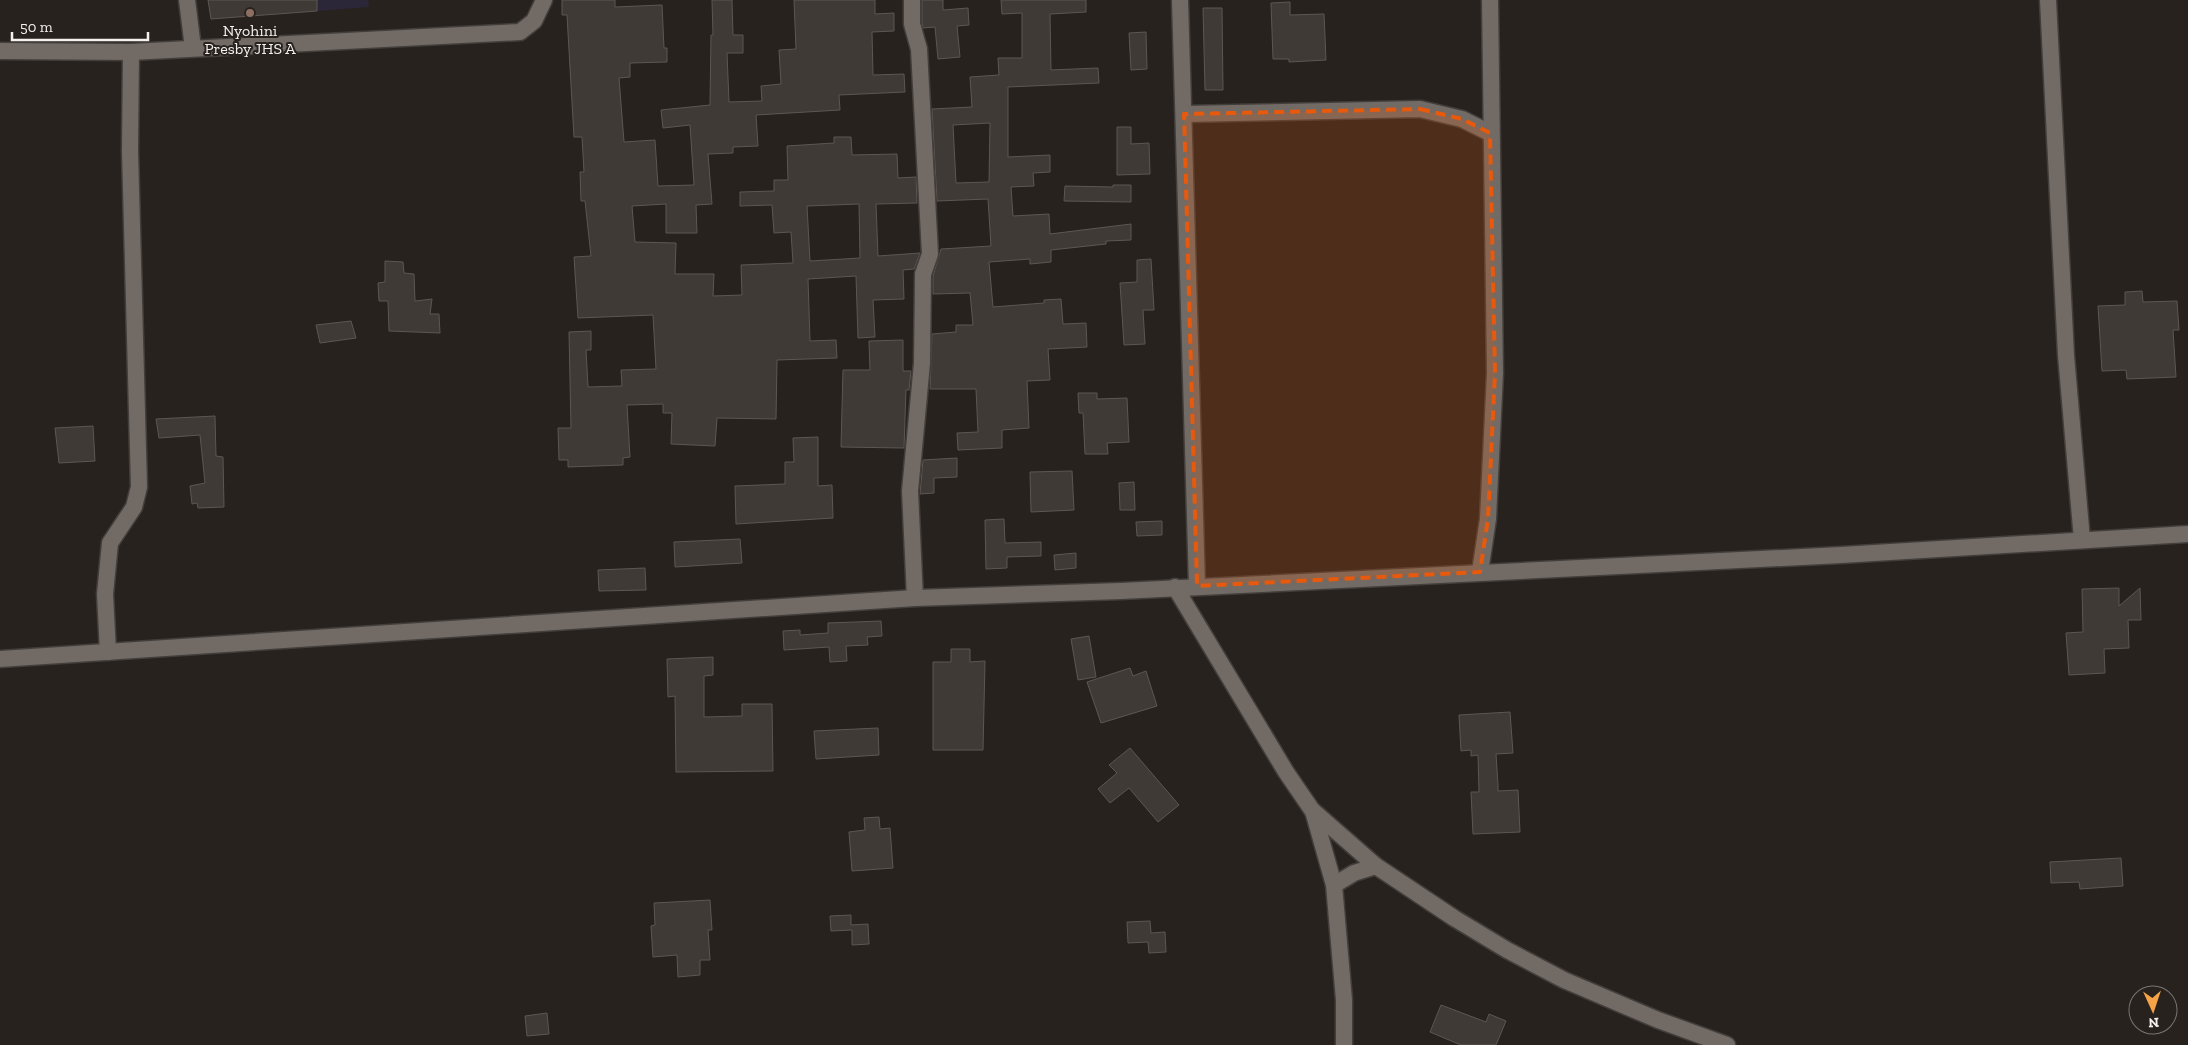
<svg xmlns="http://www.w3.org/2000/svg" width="2188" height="1045" font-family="'Zilla Slab',serif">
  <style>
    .education { fill: #2c2738 }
    .building { fill: #403a36; stroke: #5d5652; fill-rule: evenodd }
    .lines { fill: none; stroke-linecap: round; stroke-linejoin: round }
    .street-casing { stroke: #423e3b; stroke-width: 19 }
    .street { stroke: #716a65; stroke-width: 16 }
    .marked { fill: #e8590c; fill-opacity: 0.2; stroke: #e8590c; stroke-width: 4; stroke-dasharray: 10 6; stroke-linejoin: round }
    .education-dot { fill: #8d6e63; stroke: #28221e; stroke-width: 2 }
    .labels { text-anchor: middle; stroke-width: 4; stroke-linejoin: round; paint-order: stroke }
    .poi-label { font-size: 16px; fill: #f5f1ee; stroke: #28221e }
  </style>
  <rect width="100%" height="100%" fill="#28221e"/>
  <!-- education -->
  <path class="education" d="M210,0H368L369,7L211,19Z"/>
  <!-- building -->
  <g class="building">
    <path d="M208,0H317V11L211,19Z"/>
    <path d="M562,0H615V7L662,5L664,48H667V62L630,63V77L619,78L624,142L655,140L658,186L694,185L690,125L663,128L661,110L710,105L711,35H713L712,0H732L733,35H743V53H727L729,102L762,101L761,86L781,84L779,50L796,49L794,0H875V14L894,13V31L872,32L873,75L904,74L905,92L839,95L840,110L756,115L758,146L733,147V153L708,154L712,204L696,205L697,233H666V204L632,206L635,242L676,243L675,274H714L713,296L742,295L741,265L793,263L791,232L774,233L772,205L740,206V192L774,191V180H788L787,146L834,143V137H851L852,155L897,154L898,178L916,177L917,203L876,204L878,256L920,253L914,269L903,270L904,299L873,300L875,337L858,338L856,276L808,279L810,341L836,340L837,358L777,360L776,419L717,418L715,446L671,444L672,413H663V404L627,405L630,457L623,458V465L568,467V460H559L558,428H571L569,332L591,331V350H586L588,387L622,386L621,370L656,369L653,315L578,318L574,257L591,256L585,201H581L580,172H584L582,137H574L567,15H562ZM859,204L860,258L810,261L807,206Z"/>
    <path d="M922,0H943V10L968,8L969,25L957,26L960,57L938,59L935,27L923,28L922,23Z"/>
    <path d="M1001,0H1086V12L1050,14L1051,70L1098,68L1099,83L1008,87V157L1050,155V172L1033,173L1034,186L1011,187L1013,216L1049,214L1050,234L1131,224V240L1106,241V244L1051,250V262L1030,264V259L989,262L993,307L1044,303V300L1061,299L1063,324L1086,323L1087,347L1048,349L1050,380L1027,381L1029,428L1002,430V448L958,450L957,433L978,432L976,389H930L932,334L956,332V325H973L970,293L933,294V276L941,249L991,246L988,199L937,201L932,109L972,107L970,77L999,75L998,58H1022V13L1002,14ZM990,123L989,182L956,183L953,125Z"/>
    <path d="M1290,2V15L1324,14L1326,60L1289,62V59H1273L1271,3Z"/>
    <path d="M1203,8H1222L1223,90H1205Z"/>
    <path d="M1146,32L1147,69L1131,70L1129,33Z"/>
    <path d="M1117,127H1131V144L1149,143L1150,174L1117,175Z"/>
    <path d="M1113,185H1131V202L1064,201L1065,186L1113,187Z"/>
    <path d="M1151,259L1154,310H1143L1145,344L1124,345L1120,283L1137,282V260Z"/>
    <path d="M385,261L403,262L404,273L414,274L415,301L432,299L430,314H439L440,333L389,331L388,301H379L378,283L385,282Z"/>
    <path d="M2142,291L2143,302L2177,301L2179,330H2173L2176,377L2127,379L2126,370L2102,371L2098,306L2125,305V292Z"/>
    <path d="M351,321L356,338L320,343L316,325Z"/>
    <path d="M903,340V371H911L909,390H906L904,448L841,447L843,370H870L869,341Z"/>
    <path d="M1078,393H1097V399L1127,398L1129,442L1107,443L1108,454H1085L1083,413H1079Z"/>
    <path d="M215,416L216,456L223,457L224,507L198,508L197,503L192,504L190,486L205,483L200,435L159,438L156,419Z"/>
    <path d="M93,426L95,461L59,463L55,428Z"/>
    <path d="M818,437V486L832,485L833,518L736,524L735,486L785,484V462H794L793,438Z"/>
    <path d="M957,458V477L934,478V493L920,494L923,460Z"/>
    <path d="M1072,471L1074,510L1031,512L1030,472Z"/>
    <path d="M1134,482L1135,510H1120L1119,483Z"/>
    <path d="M1004,519L1005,543L1041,542V556L1007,557V568L986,569L985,520Z"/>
    <path d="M1162,521V535L1137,536L1136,522Z"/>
    <path d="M740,539L742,563L675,567L674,542Z"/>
    <path d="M1076,553V568L1055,570L1054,555Z"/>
    <path d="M645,568L646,590L599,591L598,570Z"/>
    <path d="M2119,588V606L2140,588L2141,620H2128L2129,648L2104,649L2105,673L2069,675L2066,633L2083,632L2082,589Z"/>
    <path d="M881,621L882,636L867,637L868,645L846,646L847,661L830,662L829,647L784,650L783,631L800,630V635L828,633V623Z"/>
    <path d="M1089,636L1096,677L1078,680L1071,639Z"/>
    <path d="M951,649H970V662L985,661L983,750H933V662H951Z"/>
    <path d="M713,657V675L704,676V717L742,716V704H772L773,771L676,772L675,696L668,697L667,659Z"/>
    <path d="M1130,668L1133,676L1146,671L1157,706L1101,723L1087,682Z"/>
    <path d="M1510,712L1513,753L1496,754L1498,785V791L1518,790L1520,832L1473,834L1471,792H1479L1478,755L1471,756V750L1461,751L1459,715Z"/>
    <path d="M878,728L879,755L816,759L814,731Z"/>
    <path d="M1130,748L1179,805L1158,822L1129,788L1110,803L1098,789L1117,773L1109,765Z"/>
    <path d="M879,817L880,829L890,828L893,868L852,871L849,832L865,830L864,818Z"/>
    <path d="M2121,858L2123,886L2080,889L2079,882L2051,883L2050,862Z"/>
    <path d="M710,900L712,930H708L710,960H700V975L678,977L677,955L653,957L651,926L655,925L654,903Z"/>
    <path d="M851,915V925L868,924L869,944L852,945V930L831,931L830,916Z"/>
    <path d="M1150,921L1151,933L1165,932L1166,952L1149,953L1148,942L1128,943L1127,922Z"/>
    <path d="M1441,1005L1486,1022L1489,1014L1506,1021L1496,1045H1461L1430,1032Z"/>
    <path d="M547,1013L549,1034L527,1036L525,1016Z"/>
  </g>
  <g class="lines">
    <!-- street casing -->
    <g class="street-casing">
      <g id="street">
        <path d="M187,0L193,48"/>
        <path d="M912,0V24L919,49L930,254L923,274L922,363L910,491L915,598"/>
        <path d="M1180,0L1197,586"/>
        <path d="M2048,0L2066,355L2082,540"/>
        <path d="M0,51L131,52L520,32L534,21L544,0"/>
        <path d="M1184,114L1420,109L1462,119L1490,133"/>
        <path d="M1480,572L1488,519L1495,373L1490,0"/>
        <path d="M1175,587L1286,772L1312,810L1376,866L1454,918L1507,950L1564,980L1658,1020L1727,1045"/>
        <path d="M108,652L105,594L110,543L134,507L139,487L130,151L131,52"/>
        <path d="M0,659L915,598L1121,591L1841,555L2188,534"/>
        <path d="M1313,811L1334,885L1344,1000V1045"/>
        <path d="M1334,885L1354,873L1376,866"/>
      </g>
    </g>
    <!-- street -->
    <use href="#street" class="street"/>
  </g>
  <!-- marked area -->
  <path class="marked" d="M1420,109L1462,119L1490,133L1495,373L1488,519L1480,572L1197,586L1184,114Z"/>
  <!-- markers -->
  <circle class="education-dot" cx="250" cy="13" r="5"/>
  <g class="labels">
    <!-- poi labels -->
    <g class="poi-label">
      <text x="250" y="36">Nyohini<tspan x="250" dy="18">Presby JHS A</tspan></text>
    </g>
  </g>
  <!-- north arrow -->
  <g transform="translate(2153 1010) rotate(177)"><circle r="24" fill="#28221e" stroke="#7a7571"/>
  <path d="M0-4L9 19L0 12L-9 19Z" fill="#f6a247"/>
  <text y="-8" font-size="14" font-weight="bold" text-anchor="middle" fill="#f5f1ee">N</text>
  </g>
  <!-- scale -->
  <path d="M12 32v8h136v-8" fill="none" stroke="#f5f1ee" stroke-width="2.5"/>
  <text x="20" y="32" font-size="15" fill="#f5f1ee" stroke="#28221e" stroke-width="4" paint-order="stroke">50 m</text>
</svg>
